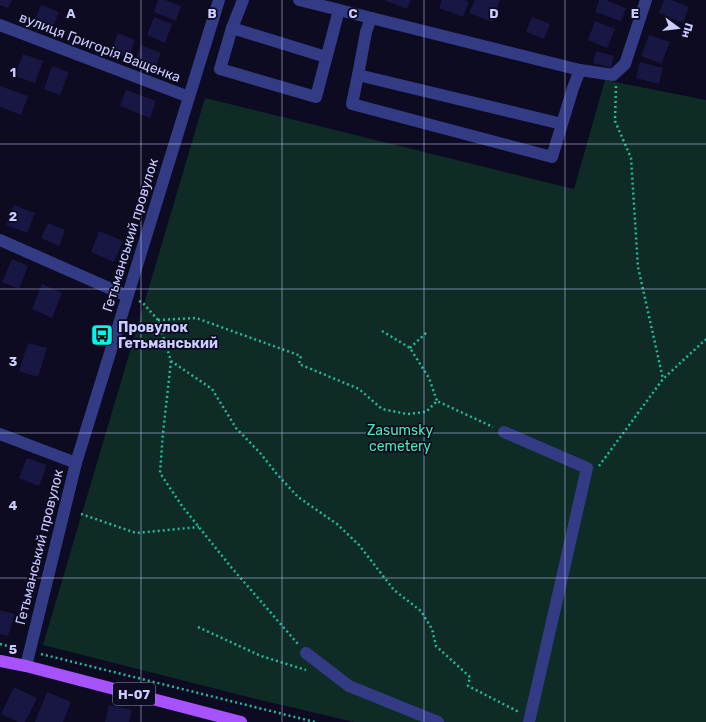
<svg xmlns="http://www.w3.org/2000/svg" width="706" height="722" font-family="Rubik,sans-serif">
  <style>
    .green { fill: #0e2b26 }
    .building { fill: #181643 }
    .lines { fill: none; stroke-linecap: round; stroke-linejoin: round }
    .path { stroke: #24ba9b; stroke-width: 2.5; stroke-dasharray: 2 3; stroke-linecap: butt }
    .minor { stroke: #323b84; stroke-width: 12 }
    .major { stroke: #a652ff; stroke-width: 12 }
    .grid { fill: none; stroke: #cbccff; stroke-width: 1; stroke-opacity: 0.55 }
    .labels { text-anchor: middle; stroke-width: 3.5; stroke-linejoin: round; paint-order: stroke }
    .shield { fill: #0c0b21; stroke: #9292bc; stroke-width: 1 }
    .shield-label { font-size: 13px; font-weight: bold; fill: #cbccff }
    .street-label { font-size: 14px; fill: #cbccff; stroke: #0c0b21 }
    .poi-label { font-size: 14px; font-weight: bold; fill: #cbccff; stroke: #0c0b21; text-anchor: start }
    .park-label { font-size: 14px; fill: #4ee8ab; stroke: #0c0b21 }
    .grid-label { font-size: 13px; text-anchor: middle; font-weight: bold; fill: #cbccff; stroke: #0c0b21; stroke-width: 3.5; stroke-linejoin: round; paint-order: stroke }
  </style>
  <rect width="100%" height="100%" fill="#0c0b21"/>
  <!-- green -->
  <path class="green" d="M605,80L706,100V722H354L252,698L43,645L205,98L574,189Z"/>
  <!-- building -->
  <g class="building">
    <path d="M0,0H12L8,8L0,5Z"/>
    <path d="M158,0H165L181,6L176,21L154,12Z"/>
    <path d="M387,0H411L407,9L386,1Z"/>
    <path d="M442,0H464L469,2L463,17L439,8Z"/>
    <path d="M475,0H500L492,22L469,13Z"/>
    <path d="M599,0H606L626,8L621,21L595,12Z"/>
    <path d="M664,0H672L689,7L683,23L659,13Z"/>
    <path d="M41,5L59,12L51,32L33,25Z"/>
    <path d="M154,17L172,24L165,43L147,35Z"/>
    <path d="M532,17L550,24L544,39L526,32Z"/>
    <path d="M595,21L615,29L607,48L588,40Z"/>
    <path d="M118,33L135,40L128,59L111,51Z"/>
    <path d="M649,35L670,42L661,64L641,56Z"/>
    <path d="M141,45L161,53L154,72L134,64Z"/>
    <path d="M596,51L614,56L611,68L593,63Z"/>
    <path d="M23,54L43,61L35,83L15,76Z"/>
    <path d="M640,62L663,68L659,84L636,78Z"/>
    <path d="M52,66L69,72L60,95L44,89Z"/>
    <path d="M0,86L28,96L21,115L0,107Z"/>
    <path d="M126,90L156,101L150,118L120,106Z"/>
    <path d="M14,205L35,213L27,233L6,225Z"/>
    <path d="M48,223L65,230L59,246L41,238Z"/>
    <path d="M99,231L123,241L114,262L91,252Z"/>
    <path d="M12,259L28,266L19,289L2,282Z"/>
    <path d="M42,284L62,293L52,318L32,309Z"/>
    <path d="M28,343L47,348L38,377L19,371Z"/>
    <path d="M27,458L47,465L39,486L19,478Z"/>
    <path d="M0,610L15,614L8,636L0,634Z"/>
    <path d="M14,687L37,698L25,722H18L1,714Z"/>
    <path d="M47,692L71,702L63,722H35Z"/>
    <path d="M109,705L132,710L129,722H105Z"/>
  </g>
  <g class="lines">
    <!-- path -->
    <g class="path">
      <path d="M616,86L615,121L631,158L638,267L663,379"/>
      <path d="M139,301L143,303L158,320L171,361L212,389L236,428L261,454L276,473L298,497L337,524L359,545L394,590L421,611L432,629L436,646L470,677L468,686L519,712"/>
      <path d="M158,320L196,318L301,356L299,364L359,389L382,409L407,414L426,412L437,401L493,427"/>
      <path d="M382,331L410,348L429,378L437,401"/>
      <path d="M410,348L427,332"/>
      <path d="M171,361L163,433L160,473L182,506L231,567L298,644"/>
      <path d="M599,466L663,379L705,340H706"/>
      <path d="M81,514L136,533L199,527"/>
      <path d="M198,627L261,656L306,670"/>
      <path d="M0,644L19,649"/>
      <path d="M41,654L315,722"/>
    </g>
    <!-- minor -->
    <g class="minor">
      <path d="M243,0L232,28L220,69L316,97L339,10"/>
      <path d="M299,0L580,70L613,75L625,64L646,0"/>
      <path d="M0,25L189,97"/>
      <path d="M232,28L326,57"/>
      <path d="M358,75L366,32L371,18"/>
      <path d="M562,124L358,75L352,104L552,157L573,88L580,70"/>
      <path d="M0,240L127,296"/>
      <path d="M504,432L587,468L529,722"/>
      <path d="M0,434L76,463"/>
      <path d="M306,653L349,686L438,722"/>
      <path d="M26,666L76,463L219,0"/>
    </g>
    <!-- major -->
    <path class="major" d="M0,661L26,666L241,722"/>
  </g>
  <!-- grid -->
  <path class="grid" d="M141,0V722M282,0V722M424,0V722M565,0V722M0,144H706M0,289H706M0,433H706M0,578H706"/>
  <!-- icons -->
  <defs>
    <g id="bus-square" transform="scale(1.15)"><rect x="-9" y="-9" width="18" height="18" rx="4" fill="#00f6eb" stroke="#0c0b21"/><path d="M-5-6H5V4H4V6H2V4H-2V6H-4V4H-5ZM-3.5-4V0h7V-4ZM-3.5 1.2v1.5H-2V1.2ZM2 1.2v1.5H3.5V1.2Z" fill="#111"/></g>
  </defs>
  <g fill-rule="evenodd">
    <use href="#bus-square" x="102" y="335"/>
  </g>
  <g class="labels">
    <!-- shield labels -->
    <rect class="shield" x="113" y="683" width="42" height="22" rx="3"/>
    <g class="shield-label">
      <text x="134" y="699">Н-07</text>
    </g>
    <!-- street labels -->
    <g class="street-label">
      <text transform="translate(100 47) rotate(21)" y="5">вулиця Григорія Ващенка</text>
      <text transform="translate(130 235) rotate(-73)" y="5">Гетьманський провулок</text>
      <text transform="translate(39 547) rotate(-76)" y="5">Гетьманський провулок</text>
    </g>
    <!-- poi labels -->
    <g class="poi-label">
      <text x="118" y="332">Провулок<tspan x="118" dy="16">Гетьманський</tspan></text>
    </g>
    <!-- park labels -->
    <g class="park-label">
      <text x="400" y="435">Zasumsky<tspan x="400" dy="16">cemetery</tspan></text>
    </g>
  </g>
  <g class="grid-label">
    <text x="71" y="18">A</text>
    <text x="212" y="18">B</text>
    <text x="353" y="18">C</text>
    <text x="494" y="18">D</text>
    <text x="635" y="18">E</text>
    <text x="13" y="77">1</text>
    <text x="13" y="221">2</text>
    <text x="13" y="366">3</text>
    <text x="13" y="510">4</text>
    <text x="13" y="654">5</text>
  </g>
  <!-- north arrow -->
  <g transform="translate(678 28) rotate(105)" stroke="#0c0b21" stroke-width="3" paint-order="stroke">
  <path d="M0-3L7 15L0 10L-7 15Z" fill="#cbccff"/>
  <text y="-6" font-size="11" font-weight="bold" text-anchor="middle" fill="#cbccff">Пн</text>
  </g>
</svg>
